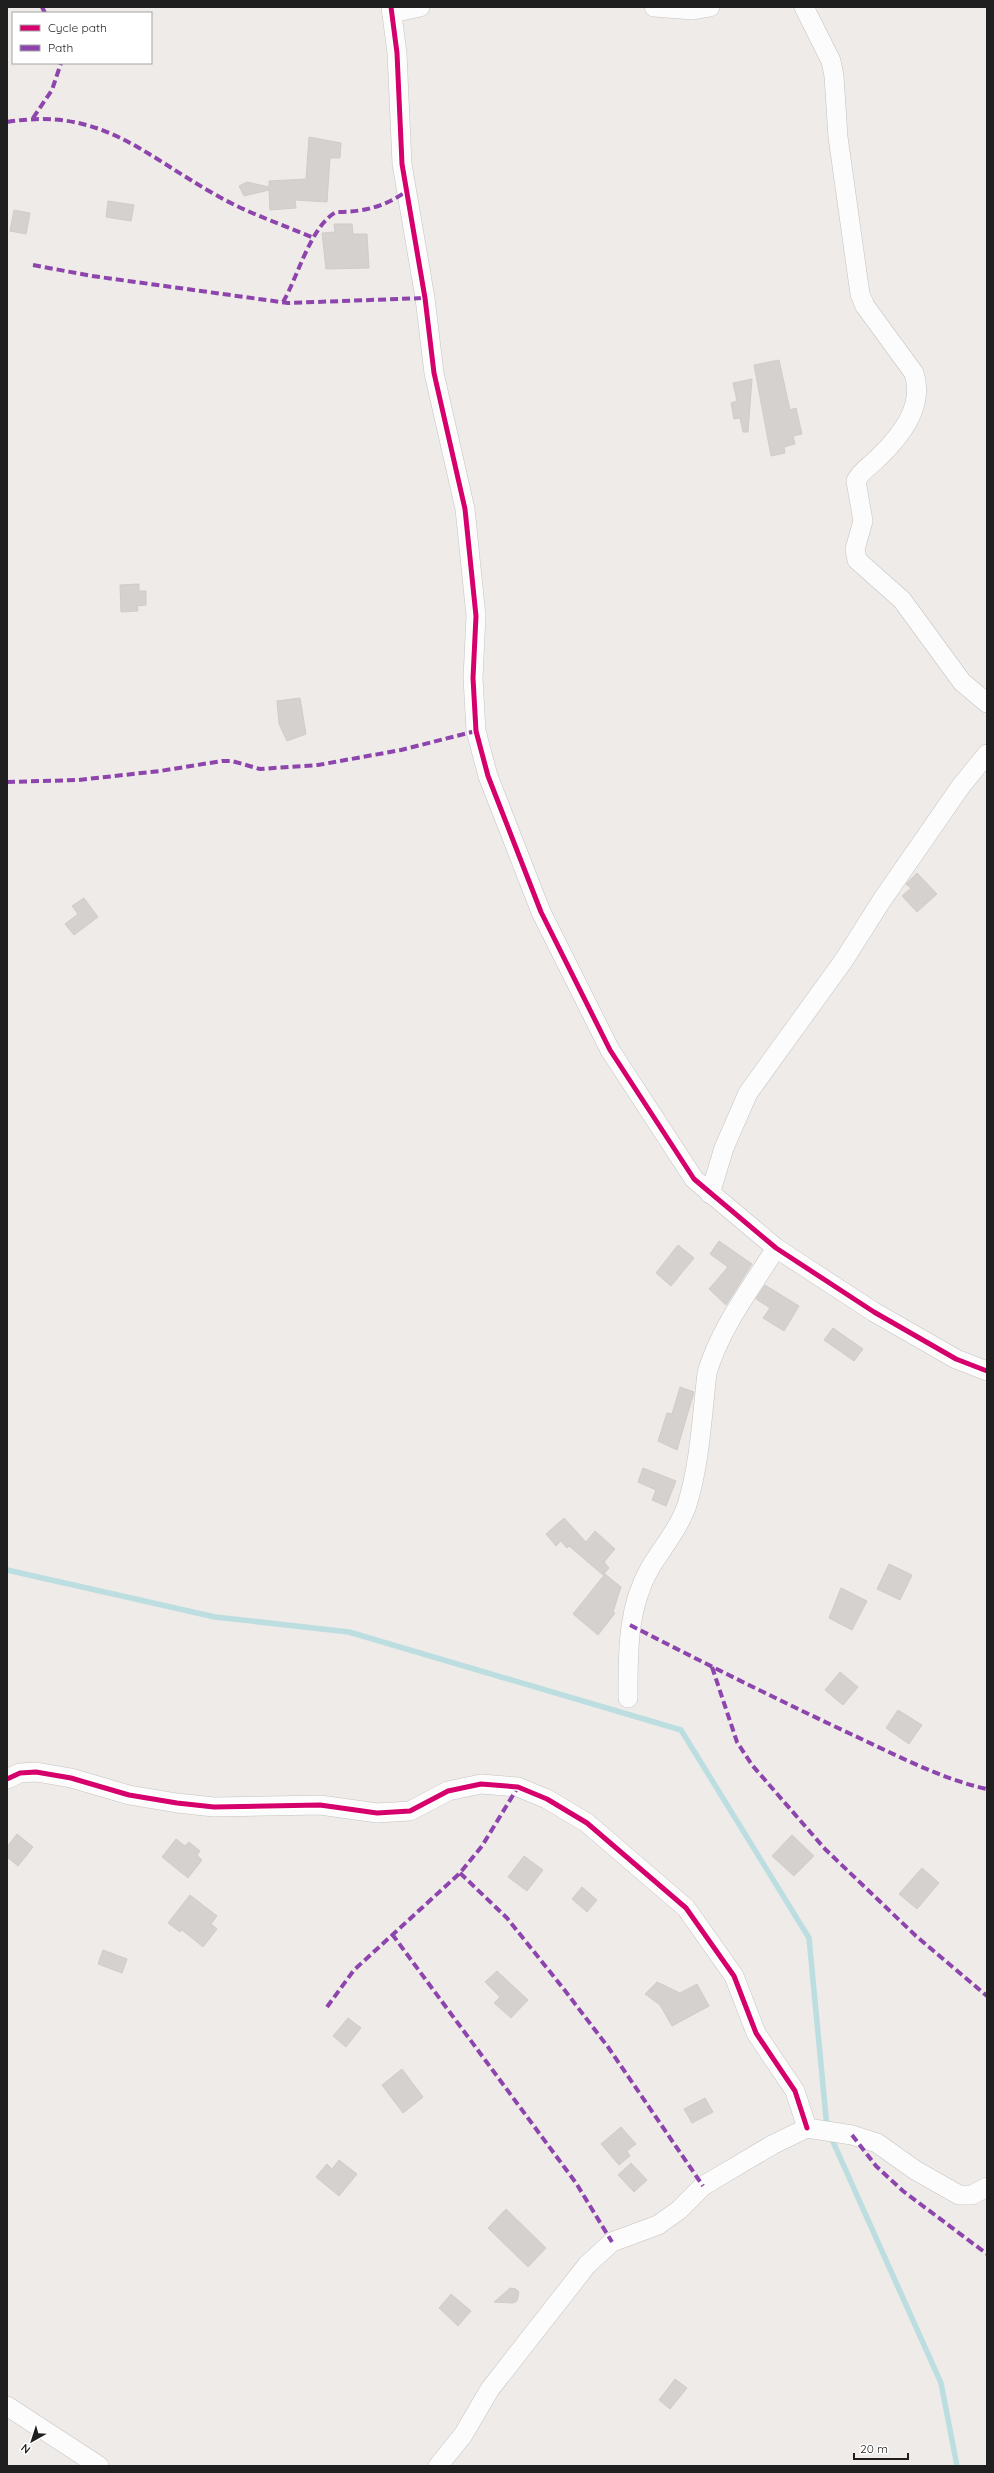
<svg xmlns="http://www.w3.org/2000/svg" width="994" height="2473" font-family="Quicksand,sans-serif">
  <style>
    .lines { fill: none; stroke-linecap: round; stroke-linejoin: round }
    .stream { stroke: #bcdee1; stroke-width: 5.5 }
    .building { fill: #d5d1cf; stroke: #d1ccc9 }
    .street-casing { stroke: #c5c3c2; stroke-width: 20 }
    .street { stroke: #fcfcfc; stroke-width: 19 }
    .quiet { stroke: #8e44ad; stroke-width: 4; stroke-dasharray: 8 4; stroke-linecap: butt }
    .cycleway-casing { stroke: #fff; stroke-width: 8 }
    .cycleway { stroke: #d6006c; stroke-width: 5 }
  </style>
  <rect width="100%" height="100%" fill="#eeebe8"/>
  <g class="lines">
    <!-- stream -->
    <g class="stream">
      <path d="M7,1570L215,1617L349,1632L681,1730L809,1938L827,2128"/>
      <path d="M830,2135L941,2383L957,2466"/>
    </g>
  </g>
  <!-- building -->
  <g class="building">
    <path d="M309,137L341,143L340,158H330L327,202L295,200L296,208L270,210L269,190L244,196L239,186L247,182L269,187V181L306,179Z"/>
    <path d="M108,201L134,205L131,221L106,217Z"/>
    <path d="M14,210L30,213L26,234L10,231Z"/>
    <path d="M334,224H352L353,234H367L369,268L326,269L322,233L335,232Z"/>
    <path d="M779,360L790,410L796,408L802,434L793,436L795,444L784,447L785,453L771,456L754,365Z"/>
    <path d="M752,379L748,432H743L740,418L734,419L731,403L737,401L733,383Z"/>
    <path d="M139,584V591H146V605L137,606L138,611L121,612L120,585Z"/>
    <path d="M300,698L306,734L287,741L279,724L277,701Z"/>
    <path d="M917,873L937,894L917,912L902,896L911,888L906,884Z"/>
    <path d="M84,898L98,917L74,935L65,924L78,914L72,906Z"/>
    <path d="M719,1241L752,1264L726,1305L709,1289L728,1267L710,1254Z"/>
    <path d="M678,1245L694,1258L671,1286L656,1273Z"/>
    <path d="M765,1285L799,1306L784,1331L763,1318L770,1308L756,1299Z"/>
    <path d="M833,1328L863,1349L854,1361L824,1340Z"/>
    <path d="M680,1387L694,1392L677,1450L658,1441L667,1413L672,1414Z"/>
    <path d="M643,1468L676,1481L666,1506L652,1500L656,1490L638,1482Z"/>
    <path d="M564,1518L586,1542L595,1531L615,1549L604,1562L609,1568L603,1575L569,1546L567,1548L561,1541L556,1546L546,1534Z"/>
    <path d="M889,1564L912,1575L900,1600L877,1589Z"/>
    <path d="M605,1574L621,1587L613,1612L615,1613L598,1635L573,1614Z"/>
    <path d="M841,1588L867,1601L852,1630L829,1618Z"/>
    <path d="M840,1672L858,1687L843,1705L825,1690Z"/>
    <path d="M898,1710L922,1725L909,1744L886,1728Z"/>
    <path d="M17,1834L33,1847L18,1866L7,1857V1847Z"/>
    <path d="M792,1835L814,1856L794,1876L772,1856Z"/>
    <path d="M176,1839L185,1846L189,1842L200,1851L197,1855L202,1860L188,1878L162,1857Z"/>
    <path d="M524,1856L543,1870L527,1891L508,1877Z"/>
    <path d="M922,1868L939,1883L917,1909L899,1894Z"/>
    <path d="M582,1887L597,1900L587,1912L572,1899Z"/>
    <path d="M190,1895L217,1916L211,1924L217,1929L203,1947L182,1930L180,1932L168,1923Z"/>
    <path d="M103,1950L127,1959L122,1973L98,1964Z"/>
    <path d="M497,1971L528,2000L511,2018L494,2003L500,1997L485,1982Z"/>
    <path d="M657,1982L680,1993L697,1984L709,2006L672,2026L660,2005L645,1994Z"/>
    <path d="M348,2018L361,2028L346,2047L333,2036Z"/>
    <path d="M402,2069L423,2097L403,2113L382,2085Z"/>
    <path d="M705,2098L713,2112L692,2123L684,2109Z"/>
    <path d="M621,2127L636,2144L627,2151L630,2156L619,2165L601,2144Z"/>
    <path d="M339,2160L357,2174L339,2196L316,2177L327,2164L332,2169Z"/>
    <path d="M631,2163L647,2180L634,2192L618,2175Z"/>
    <path d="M506,2209L546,2248L528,2267L488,2228Z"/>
    <path d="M510,2288L516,2289L519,2292L517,2301L513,2303L494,2302Z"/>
    <path d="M451,2294L471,2311L458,2326L439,2308Z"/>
    <path d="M675,2379L687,2388L670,2409L659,2400Z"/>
  </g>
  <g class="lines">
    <!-- street casing -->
    <g class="street-casing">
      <g id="street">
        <path d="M391,7L397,53L402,164L425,298L434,373L465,509L476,616L473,678L476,731L488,776L541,912L610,1050L694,1179L776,1248L874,1312L956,1359L987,1371"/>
        <path d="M654,7L693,10L710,7"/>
        <path d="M804,7L831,61L834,76L838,137L860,294L865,306L914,373C925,407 900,437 877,459C870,466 860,472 856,481L863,521L855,549L857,560L902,600L962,682L987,703"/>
        <path d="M392,13L420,7"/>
        <path d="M710,1194L724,1148L748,1093L844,960L882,900L961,786L987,754"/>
        <path d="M628,1698C628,1653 627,1608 650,1568C663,1547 679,1528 687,1505C700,1463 702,1416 707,1373C720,1328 751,1288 776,1248"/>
        <path d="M7,1779L20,1773L36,1772L71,1778L129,1795L177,1803L214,1807L320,1805L377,1813L410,1811L448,1791L481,1784L518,1787L547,1799L587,1823L686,1908L734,1976L756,2033L795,2091L807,2128"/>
        <path d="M7,2406L99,2466"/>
        <path d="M438,2466L463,2435L490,2389L587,2265L612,2242L658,2225L679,2210L703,2186L772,2145L807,2128L852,2135L877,2143L915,2170L959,2195H972L987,2187"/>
      </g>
    </g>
    <!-- street -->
    <use href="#street" class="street"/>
    <!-- quiet -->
    <g class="quiet">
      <path d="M42,7L45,13"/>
      <path d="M33,118L52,90L61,63"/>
      <path d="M7,122C101,107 141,153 216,195C247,213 281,224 314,238"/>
      <path d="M33,265L92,276L288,303L425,298"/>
      <path d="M283,302C298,277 310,227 336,212C364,212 384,207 407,191"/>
      <path d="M7,782L78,780L160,771L222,761H232L260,769L318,765L401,750L476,731"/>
      <path d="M630,1625C704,1663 778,1700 853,1735C896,1755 941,1779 987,1789"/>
      <path d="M712,1667L737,1742L752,1765L825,1849L916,1936L987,1996"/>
      <path d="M460,1873L507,1918L563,1988L608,2047L703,2186"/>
      <path d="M392,1934L576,2183L612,2242"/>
      <path d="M327,2007L354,1970L460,1873L482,1846L518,1787"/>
      <path d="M852,2135L876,2166L903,2191L987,2254"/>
    </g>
    <!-- cycleway casing -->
    <g class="cycleway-casing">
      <g id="cycleway">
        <path d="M391,7L397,53L402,164L425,298L434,373L465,509L476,616L473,678L476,731L488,776L541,912L610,1050L694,1179L776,1248L874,1312L956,1359L987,1371"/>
        <path d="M7,1779L20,1773L36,1772L71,1778L129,1795L177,1803L214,1807L320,1805L377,1813L410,1811L448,1791L481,1784L518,1787L547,1799L587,1823L686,1908L734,1976L756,2033L795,2091L807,2128"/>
      </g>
    </g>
    <!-- cycleway -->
    <use href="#cycleway" class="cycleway"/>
  </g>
  <!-- border -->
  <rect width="994" height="2473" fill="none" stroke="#1f1f1f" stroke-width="16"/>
  <!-- legend -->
  <rect x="12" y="12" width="140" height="52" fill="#ffffff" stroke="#a5a5a5"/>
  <rect x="20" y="25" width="20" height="6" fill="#d6006c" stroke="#a5a5a5"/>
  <text x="48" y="32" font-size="12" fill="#1f1f1f">Cycle path</text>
  <rect x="20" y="45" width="20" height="6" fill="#8e44ad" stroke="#a5a5a5"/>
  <text x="48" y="52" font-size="12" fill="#1f1f1f">Path</text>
  <!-- north arrow -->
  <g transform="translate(32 2441) rotate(219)" stroke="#ffffff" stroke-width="3" paint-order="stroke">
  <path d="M0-3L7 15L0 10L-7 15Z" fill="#1f1f1f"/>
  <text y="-6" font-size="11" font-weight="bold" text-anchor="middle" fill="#1f1f1f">N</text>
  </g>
  <!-- scale -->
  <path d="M854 2453v6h54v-6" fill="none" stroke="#1f1f1f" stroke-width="2"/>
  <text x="860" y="2453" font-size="12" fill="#1f1f1f" stroke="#ffffff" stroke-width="3" paint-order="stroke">20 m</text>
</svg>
